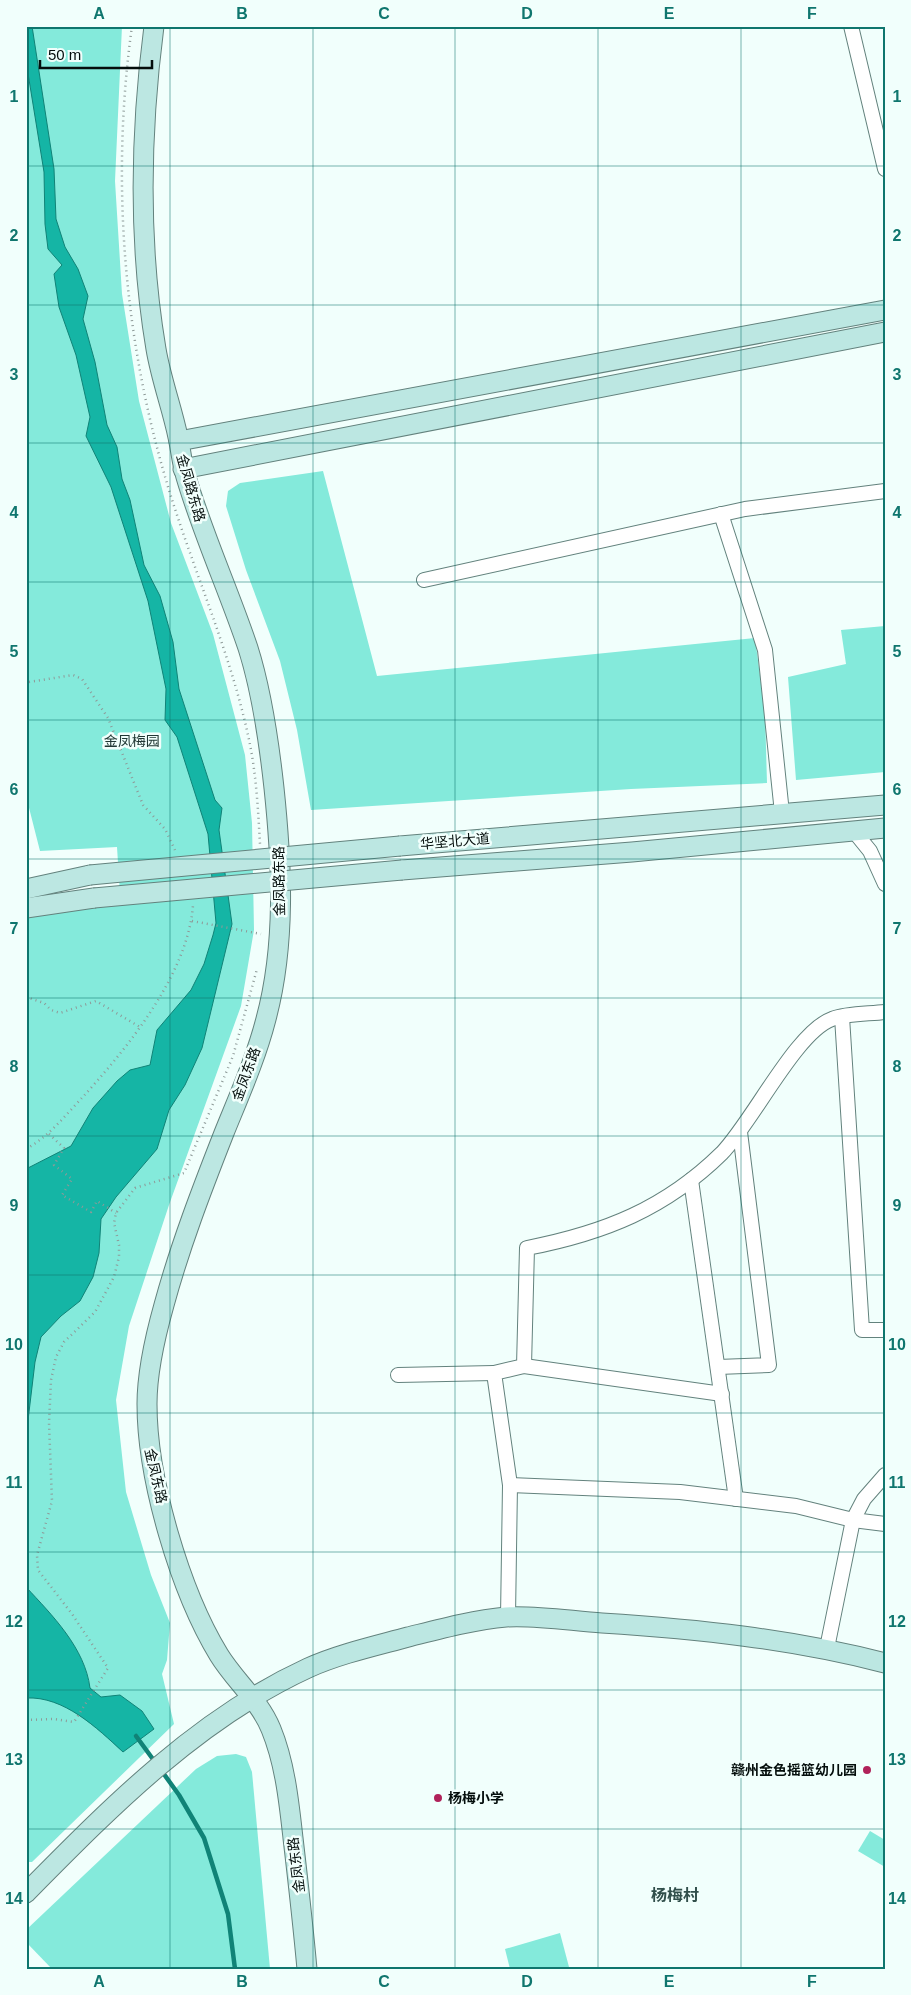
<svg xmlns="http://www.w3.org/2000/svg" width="911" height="1995" font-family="Arial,'Noto Sans SC',sans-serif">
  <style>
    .green { fill: #84eadb }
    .water { fill: #15b5a5; stroke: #108377 }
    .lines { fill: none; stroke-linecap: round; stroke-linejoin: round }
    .stream { stroke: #108377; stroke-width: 4.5 }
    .street-casing { stroke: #63827d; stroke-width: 16 }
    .secondary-casing { stroke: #63827d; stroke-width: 21 }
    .path { stroke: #8e9a98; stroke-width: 2.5; stroke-dasharray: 1 4; stroke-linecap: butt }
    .street { stroke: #fff; stroke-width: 14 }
    .secondary { stroke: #bce7e2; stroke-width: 19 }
    .secondary-bridge-casing { stroke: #63827d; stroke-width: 21; stroke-linecap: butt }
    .secondary-bridge { stroke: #bce7e2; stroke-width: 19 }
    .grid { fill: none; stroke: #0f766e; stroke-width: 1; stroke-opacity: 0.55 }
    .poi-dot { fill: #b0225a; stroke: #f1fffc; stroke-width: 2 }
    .labels { text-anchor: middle; stroke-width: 5; stroke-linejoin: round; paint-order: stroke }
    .street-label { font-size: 14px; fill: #040e0c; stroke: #f1fffc }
    .park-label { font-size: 14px; fill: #213835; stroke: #f1fffc }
    .poi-label { font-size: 14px; font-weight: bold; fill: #040e0c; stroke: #f1fffc; text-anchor: end }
    .quarter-label { font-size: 16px; font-weight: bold; fill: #314f4b; stroke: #f1fffc }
    .neatline { fill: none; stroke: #0f766e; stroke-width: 2 }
    .grid-label { font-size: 16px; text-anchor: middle; font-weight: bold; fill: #0f766e }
  </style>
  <rect width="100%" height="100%" fill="#f1fffc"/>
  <!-- green -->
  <g class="green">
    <path d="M26,26H122L115,181L122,294L139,401L171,523L213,634L245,755L252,823L254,930L241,1006L169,1205L129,1326L116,1400L126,1492L151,1575L170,1623L167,1660L162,1674L174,1724L32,1862H26V917L37,913L120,894L117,847L40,851L26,796Z"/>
    <path d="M323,471L377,676L755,638L765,713L767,783L631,789L311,810L297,730L280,661L246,570L226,506L228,491L240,483Z"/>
    <path d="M885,626V772L796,780L788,677L846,664L841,630Z"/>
    <path d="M236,1754L246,1757L252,1772L270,1969H52L26,1942V1930L196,1769L217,1756Z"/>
    <path d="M870,1831L885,1840V1867L858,1851Z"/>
    <path d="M560,1933L569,1967L510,1969L505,1949Z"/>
  </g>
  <!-- water -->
  <g class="water">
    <path d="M26,26H32L54,169L56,219L65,247L78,269L88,296L83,319L95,362L107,425L117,447L122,479L130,500L144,565L160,596L173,642L179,689L215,800L222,808L219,830L232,924L202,1048L185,1085L169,1110L157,1149L116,1197L101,1219L99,1253L93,1277L80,1301L61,1316L41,1337L35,1362L26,1437V1169L71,1146L93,1108L117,1081L130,1070L150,1065L157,1030L191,990L204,964L213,935L216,923L208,834L177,737L165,720L166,689L148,601L111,487L86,436L90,417L76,355L59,307L54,274L62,265L48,249L45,224L44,172L26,61Z"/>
    <path d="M26,1587C52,1615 85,1648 90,1688L101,1697L120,1695L142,1711L154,1729L123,1752C97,1728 64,1696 26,1698Z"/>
  </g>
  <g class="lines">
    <!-- stream -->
    <g class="stream">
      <path d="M136,1736L155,1762"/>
      <path d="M161,1770L179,1795L204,1838L228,1914L235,1969"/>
    </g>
    <!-- street casing -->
    <g class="street-casing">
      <g id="street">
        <path d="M851,26L885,169"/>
        <path d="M721,514L765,650L782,813"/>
        <path d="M424,580L745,509L885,491"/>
        <path d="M853,830L870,851L885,884"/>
        <path d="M842,1017L862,1330H885"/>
        <path d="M691,1180L736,1499"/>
        <path d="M524,1366L722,1394"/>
        <path d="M718,1367L769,1365L740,1132"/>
        <path d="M398,1375L494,1373"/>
        <path d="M510,1485L680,1492L796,1506L853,1520L885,1524"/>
        <path d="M508,1617L510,1485L494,1373L524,1366L527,1248C604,1233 665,1209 722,1153C753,1121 796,1032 832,1019C847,1013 868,1014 885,1012"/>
        <path d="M827,1648L853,1520L864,1499L885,1475"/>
      </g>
    </g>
    <!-- secondary casing -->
    <g class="secondary-casing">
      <g id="secondary">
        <path d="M154,26C140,134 138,242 156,349C161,379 172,408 178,437C181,451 182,464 186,477C203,535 229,591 248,648C262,692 269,742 274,788C282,864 286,944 266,1019C256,1058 239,1096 224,1133C202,1189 180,1246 164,1305C155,1337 147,1371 147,1404C147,1479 180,1591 219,1655C235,1681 259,1700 271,1729C285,1763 289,1802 293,1838C298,1881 303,1925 307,1969"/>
        <path d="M179,441L885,310"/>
        <path d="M183,469L885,332"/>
        <path d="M400,846L885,805"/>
        <path d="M402,870L632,852L885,828"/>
        <path d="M26,889L90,875"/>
        <path d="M26,908L94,898"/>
        <path d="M26,1893C110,1808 197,1719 308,1668C339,1654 375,1646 408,1637C440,1629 473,1620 506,1617C536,1615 572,1621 602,1623C697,1629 792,1639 885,1663"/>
      </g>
    </g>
    <!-- path -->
    <g class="path">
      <path d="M132,26C111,177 123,334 166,480C191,565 229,648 248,735C256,770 258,808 260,844"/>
      <path d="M26,678L29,682L73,675L82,679L108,718L143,805L165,829L175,850"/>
      <path d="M192,921L261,934"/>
      <path d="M26,997L44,1003L51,1010L60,1013L96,1001L140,1027"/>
      <path d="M49,1134L64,1148L54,1165L72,1179L62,1195L91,1212L97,1201L116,1213"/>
      <path d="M26,1149C48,1137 63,1118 80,1100C125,1051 188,975 193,905"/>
      <path d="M26,1720L54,1719L74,1722L108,1668L72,1614L38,1570L37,1555L52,1501L49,1423L51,1380L56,1357L64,1342L95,1312L114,1277L119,1257V1245L114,1223L116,1213L135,1188L184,1173L233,1056L257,969"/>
    </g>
    <!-- street -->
    <use href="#street" class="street"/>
    <!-- secondary -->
    <use href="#secondary" class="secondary"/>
    <!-- secondary-bridge casing -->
    <g class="secondary-bridge-casing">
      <g id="secondary-bridge">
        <path d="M90,875L400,846"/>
        <path d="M94,898L402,870"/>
      </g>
    </g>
    <!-- secondary-bridge -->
    <use href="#secondary-bridge" class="secondary-bridge"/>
  </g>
  <!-- grid -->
  <path class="grid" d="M170,26V1969M313,26V1969M455,26V1969M598,26V1969M741,26V1969M26,166H885M26,305H885M26,443H885M26,582H885M26,720H885M26,859H885M26,998H885M26,1136H885M26,1275H885M26,1413H885M26,1552H885M26,1690H885M26,1829H885"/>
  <!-- markers -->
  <g class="poi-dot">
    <circle cx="867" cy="1770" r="5"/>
    <circle cx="438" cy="1798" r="5"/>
  </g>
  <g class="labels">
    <!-- street labels -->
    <g class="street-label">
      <text transform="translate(191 488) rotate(74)" y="5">金凤路东路</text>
      <text transform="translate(455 841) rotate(-5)" y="5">华坚北大道</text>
      <text transform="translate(279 881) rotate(-91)" y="5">金凤路东路</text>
      <text transform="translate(246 1074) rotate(-70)" y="5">金凤东路</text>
      <text transform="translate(156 1476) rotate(77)" y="5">金凤东路</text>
      <text transform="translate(296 1865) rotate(-97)" y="5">金凤东路</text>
    </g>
    <!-- park labels -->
    <g class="park-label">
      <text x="132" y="746">金凤梅园</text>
    </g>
    <!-- poi labels -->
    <g class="poi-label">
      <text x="857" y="1775">赣州金色摇篮幼儿园</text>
      <text x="448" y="1803" text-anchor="start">杨梅小学</text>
    </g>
    <!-- quarter labels -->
    <g class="quarter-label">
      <text x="675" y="1901">杨梅村</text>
    </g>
  </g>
  <!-- border -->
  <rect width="911" height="1995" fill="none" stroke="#f1fffc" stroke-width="55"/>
  <!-- scale -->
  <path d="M40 60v8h112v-8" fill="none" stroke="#040e0c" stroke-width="2.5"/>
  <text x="48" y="60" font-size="15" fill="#040e0c" stroke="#f1fffc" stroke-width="4" paint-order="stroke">50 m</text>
  <rect x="28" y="28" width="856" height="1940" class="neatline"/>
  <g class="grid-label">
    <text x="99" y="19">A</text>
    <text x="242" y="19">B</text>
    <text x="384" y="19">C</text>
    <text x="527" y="19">D</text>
    <text x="669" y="19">E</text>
    <text x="812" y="19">F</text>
    <text x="14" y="102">1</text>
    <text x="897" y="102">1</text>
    <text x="14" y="241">2</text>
    <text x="897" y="241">2</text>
    <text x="14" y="380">3</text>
    <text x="897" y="380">3</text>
    <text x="14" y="518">4</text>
    <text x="897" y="518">4</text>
    <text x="14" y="657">5</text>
    <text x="897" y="657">5</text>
    <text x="14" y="795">6</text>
    <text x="897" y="795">6</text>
    <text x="14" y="934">7</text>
    <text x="897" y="934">7</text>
    <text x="14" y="1072">8</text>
    <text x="897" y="1072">8</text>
    <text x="14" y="1211">9</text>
    <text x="897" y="1211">9</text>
    <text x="14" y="1350">10</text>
    <text x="897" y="1350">10</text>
    <text x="14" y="1488">11</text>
    <text x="897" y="1488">11</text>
    <text x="14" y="1627">12</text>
    <text x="897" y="1627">12</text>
    <text x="14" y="1765">13</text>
    <text x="897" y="1765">13</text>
    <text x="14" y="1904">14</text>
    <text x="897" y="1904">14</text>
    <text x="99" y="1987">A</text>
    <text x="242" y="1987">B</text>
    <text x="384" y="1987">C</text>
    <text x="527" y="1987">D</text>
    <text x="669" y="1987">E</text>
    <text x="812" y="1987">F</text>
  </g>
</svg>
